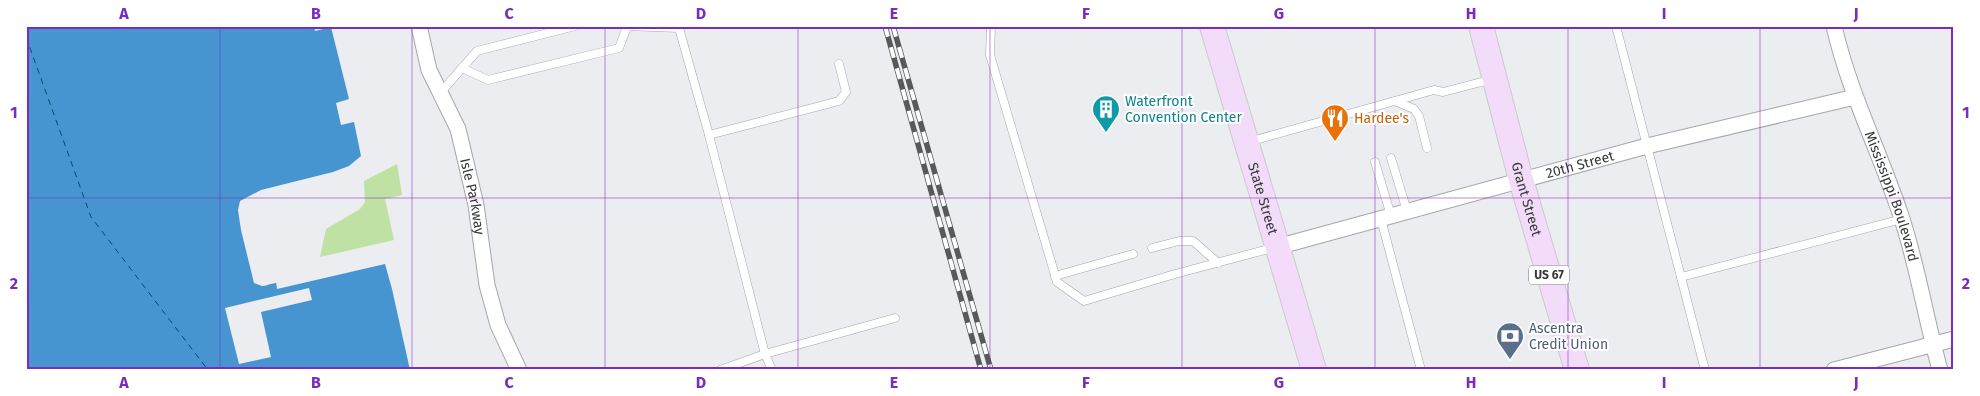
<svg xmlns="http://www.w3.org/2000/svg" width="1980" height="396" font-family="'Fira Sans',sans-serif">
  <style>
    .green { fill: #bfe1a3 }
    .water { fill: #4795d0 }
    .pier { fill: #ebedf0 }
    .lines { fill: none; stroke-linecap: round; stroke-linejoin: round }
    .ferry { stroke: #08466d; stroke-width: 1; stroke-dasharray: 6 5; stroke-linecap: butt }
    .lane-casing { stroke: #a4a6a8; stroke-width: 9 }
    .street-casing { stroke: #a4a6a8; stroke-width: 17 }
    .primary-casing { stroke: #cbcbcb; stroke-width: 26 }
    .lane { stroke: #fff; stroke-width: 8 }
    .street { stroke: #fff; stroke-width: 15 }
    .primary { stroke: #f2dcf9; stroke-width: 24 }
    .rail-casing { stroke: #57595a; stroke-width: 5.5 }
    .rail { stroke: #fff; stroke-width: 4; stroke-dasharray: 11; stroke-linecap: butt }
    .grid { fill: none; stroke: #7b2cbf; stroke-width: 1; stroke-opacity: 0.55 }
    .labels { text-anchor: middle; stroke-width: 4; stroke-linejoin: round; paint-order: stroke }
    .shield { fill: #fff; stroke: #727374; stroke-width: 1 }
    .shield-label { font-size: 12px; font-weight: bold; fill: #363738 }
    .culture-label { font-size: 14px; fill: #0d838f; stroke: #fff; text-anchor: start }
    .food-label { font-size: 14px; fill: #c56008; stroke: #fff; text-anchor: start }
    .street-label { font-size: 14px; fill: #363738; stroke: #fff }
    .service-label { font-size: 14px; fill: #4e5e75; stroke: #fff; text-anchor: start }
    .neatline { fill: none; stroke: #7b2cbf; stroke-width: 2 }
    .grid-label { font-size: 16px; text-anchor: middle; font-weight: bold; fill: #7b2cbf }
  </style>
  <rect width="100%" height="100%" fill="#ebedf0"/>
  <!-- green -->
  <path class="green" d="M397,164L402,195L385,199L394,240L320,257L326,229L360,209L365,202L364,181Z"/>
  <!-- water -->
  <path class="water" d="M26,26H335L366,156L346,180L244,208L262,286L392,257L416,370H26Z"/>
  <!-- pier -->
  <g class="pier">
    <path d="M314,26H338L368,156L347,182L247,210L264,283H267L268,285L262,286L254,283L241,230L238,210L240,201L261,190L333,172L349,166L361,156L354,122L341,125L336,103L349,99L331,27L315,31Z"/>
    <path d="M393,255L418,370H410L392,289L385,264L277,289L276,281Z"/>
    <path d="M309,288L312,300L261,312L271,357L239,364L225,308Z"/>
  </g>
  <g class="lines">
    <!-- ferry -->
    <path class="ferry" d="M26,37L91,217L208,370"/>
    <!-- lane casing -->
    <g class="lane-casing">
      <g id="lane">
        <path d="M626,26L679,28L709,135L765,354L720,370"/>
        <path d="M991,26L990,55L1057,282L1084,301L1175,274L1276,247"/>
        <path d="M1616,26L1705,370"/>
        <path d="M462,68L488,80L619,48L627,27"/>
        <path d="M441,92L477,51L575,26"/>
        <path d="M1395,101L1414,109L1419,116L1427,148"/>
        <path d="M709,135L839,101L846,92L839,64"/>
        <path d="M1248,142L1434,90L1443,92L1493,79"/>
        <path d="M1391,158L1407,211"/>
        <path d="M1375,162L1391,216"/>
        <path d="M1381,219L1421,370"/>
        <path d="M1152,248L1179,241H1193L1218,263"/>
        <path d="M1055,276L1133,254"/>
        <path d="M1681,277L1902,219"/>
        <path d="M772,370L765,354L895,318"/>
      </g>
    </g>
    <!-- street casing -->
    <g class="street-casing">
      <g id="street">
        <path id="s1" d="M419,26L429,70L458,129L476,205L487,285L498,325L519,370"/>
        <path id="s2" d="M1834,26C1849,93 1881,154 1902,219C1918,268 1926,320 1940,370"/>
        <path id="s3" d="M1277,247L1647,146L1855,97"/>
        <path d="M1834,370L1954,339"/>
      </g>
    </g>
    <!-- primary casing -->
    <g class="primary-casing">
      <g id="primary">
        <path id="s4" d="M1212,26L1314,370"/>
        <path id="s5" d="M1481,26L1521,180L1577,370"/>
      </g>
    </g>
    <!-- lane -->
    <use href="#lane" class="lane"/>
    <!-- street -->
    <use href="#street" class="street"/>
    <!-- primary -->
    <use href="#primary" class="primary"/>
    <!-- rail casing -->
    <g class="rail-casing">
      <g id="rail">
        <path d="M885,26L981,370"/>
        <path d="M893,26L991,370"/>
      </g>
    </g>
    <!-- rail -->
    <use href="#rail" class="rail"/>
  </g>
  <!-- grid -->
  <path class="grid" d="M220,26V370M412,26V370M605,26V370M798,26V370M990,26V370M1182,26V370M1375,26V370M1568,26V370M1760,26V370M26,198H1954"/>
  <!-- icons -->
  <defs>
    <g id="building-pin" transform="scale(1.4375)"><path d="M0 17L-7.5 6A9.5 9.5 0 1 1 7.5 6Z" fill="#0f9aa8" stroke="#fff"/><path d="M-4-6H4V6H1V3H-1V6H-4ZM-2.5-4.3h1.7v1.8h-1.7ZM.8-4.3h1.7v1.8H.8ZM-2.5-1h1.7V.8h-1.7ZM.8-1h1.7V.8H.8Z" fill="#fff"/></g>
    <g id="restaurant-pin" transform="scale(1.4375)"><path d="M0 17L-7.5 6A9.5 9.5 0 1 1 7.5 6Z" fill="#e8710a" stroke="#fff"/><path d="M-5-6h1v4h1v-4h1v4h1v-4h1v5L-1.5 .5V6h-2V.5L-5-1ZM5-6V6H3V1.5H1.5Q1.5-4 5-6Z" fill="#fff"/></g>
    <g id="bank-pin" transform="scale(1.4375)"><path d="M0 17L-7.5 6A9.5 9.5 0 1 1 7.5 6Z" fill="#5c6f8a" stroke="#fff"/><path d="M-6-4H6V4H-6ZM0-2.3a2.3 2.3 0 1 0 0 4.6a2.3 2.3 0 1 0 0-4.6Z" fill="#fff"/></g>
  </defs>
  <g fill-rule="evenodd">
    <use href="#building-pin" x="1106" y="109"/>
    <use href="#restaurant-pin" x="1335" y="118"/>
    <use href="#bank-pin" x="1510" y="336"/>
  </g>
  <g class="labels">
    <!-- shield labels -->
    <rect class="shield" x="1529" y="265.5" width="40" height="19" rx="4"/>
    <g class="shield-label">
      <text x="1549" y="279">US 67</text>
    </g>
    <!-- culture labels -->
    <g class="culture-label">
      <text x="1125" y="106">Waterfront<tspan x="1125" dy="16">Convention Center</tspan></text>
    </g>
    <!-- food labels -->
    <g class="food-label">
      <text x="1354" y="123">Hardee's</text>
    </g>
    <!-- street labels -->
    <g class="street-label">
      <text dy="5" stroke="none"><textPath href="#s3" startOffset="314">20th Street</textPath></text>
      <text dy="5" stroke="none"><textPath href="#s1" startOffset="180">Isle Parkway</textPath></text>
      <text dy="5" stroke="none"><textPath href="#s2" startOffset="180">Mississippi Boulevard</textPath></text>
      <text dy="5" stroke="none"><textPath href="#s4" startOffset="180">State Street</textPath></text>
      <text dy="5" stroke="none"><textPath href="#s5" startOffset="179">Grant Street</textPath></text>
    </g>
    <!-- service labels -->
    <g class="service-label">
      <text x="1529" y="333">Ascentra<tspan x="1529" dy="16">Credit Union</tspan></text>
    </g>
  </g>
  <!-- border -->
  <rect width="1980" height="396" fill="none" stroke="#ffffff" stroke-width="55"/>
  <rect x="28" y="28" width="1924" height="340" class="neatline"/>
  <g class="grid-label">
    <text x="124" y="19">A</text>
    <text x="316" y="19">B</text>
    <text x="509" y="19">C</text>
    <text x="701" y="19">D</text>
    <text x="894" y="19">E</text>
    <text x="1086" y="19">F</text>
    <text x="1279" y="19">G</text>
    <text x="1471" y="19">H</text>
    <text x="1664" y="19">I</text>
    <text x="1856" y="19">J</text>
    <text x="14" y="118">1</text>
    <text x="1966" y="118">1</text>
    <text x="14" y="289">2</text>
    <text x="1966" y="289">2</text>
    <text x="124" y="388">A</text>
    <text x="316" y="388">B</text>
    <text x="509" y="388">C</text>
    <text x="701" y="388">D</text>
    <text x="894" y="388">E</text>
    <text x="1086" y="388">F</text>
    <text x="1279" y="388">G</text>
    <text x="1471" y="388">H</text>
    <text x="1664" y="388">I</text>
    <text x="1856" y="388">J</text>
  </g>
</svg>
